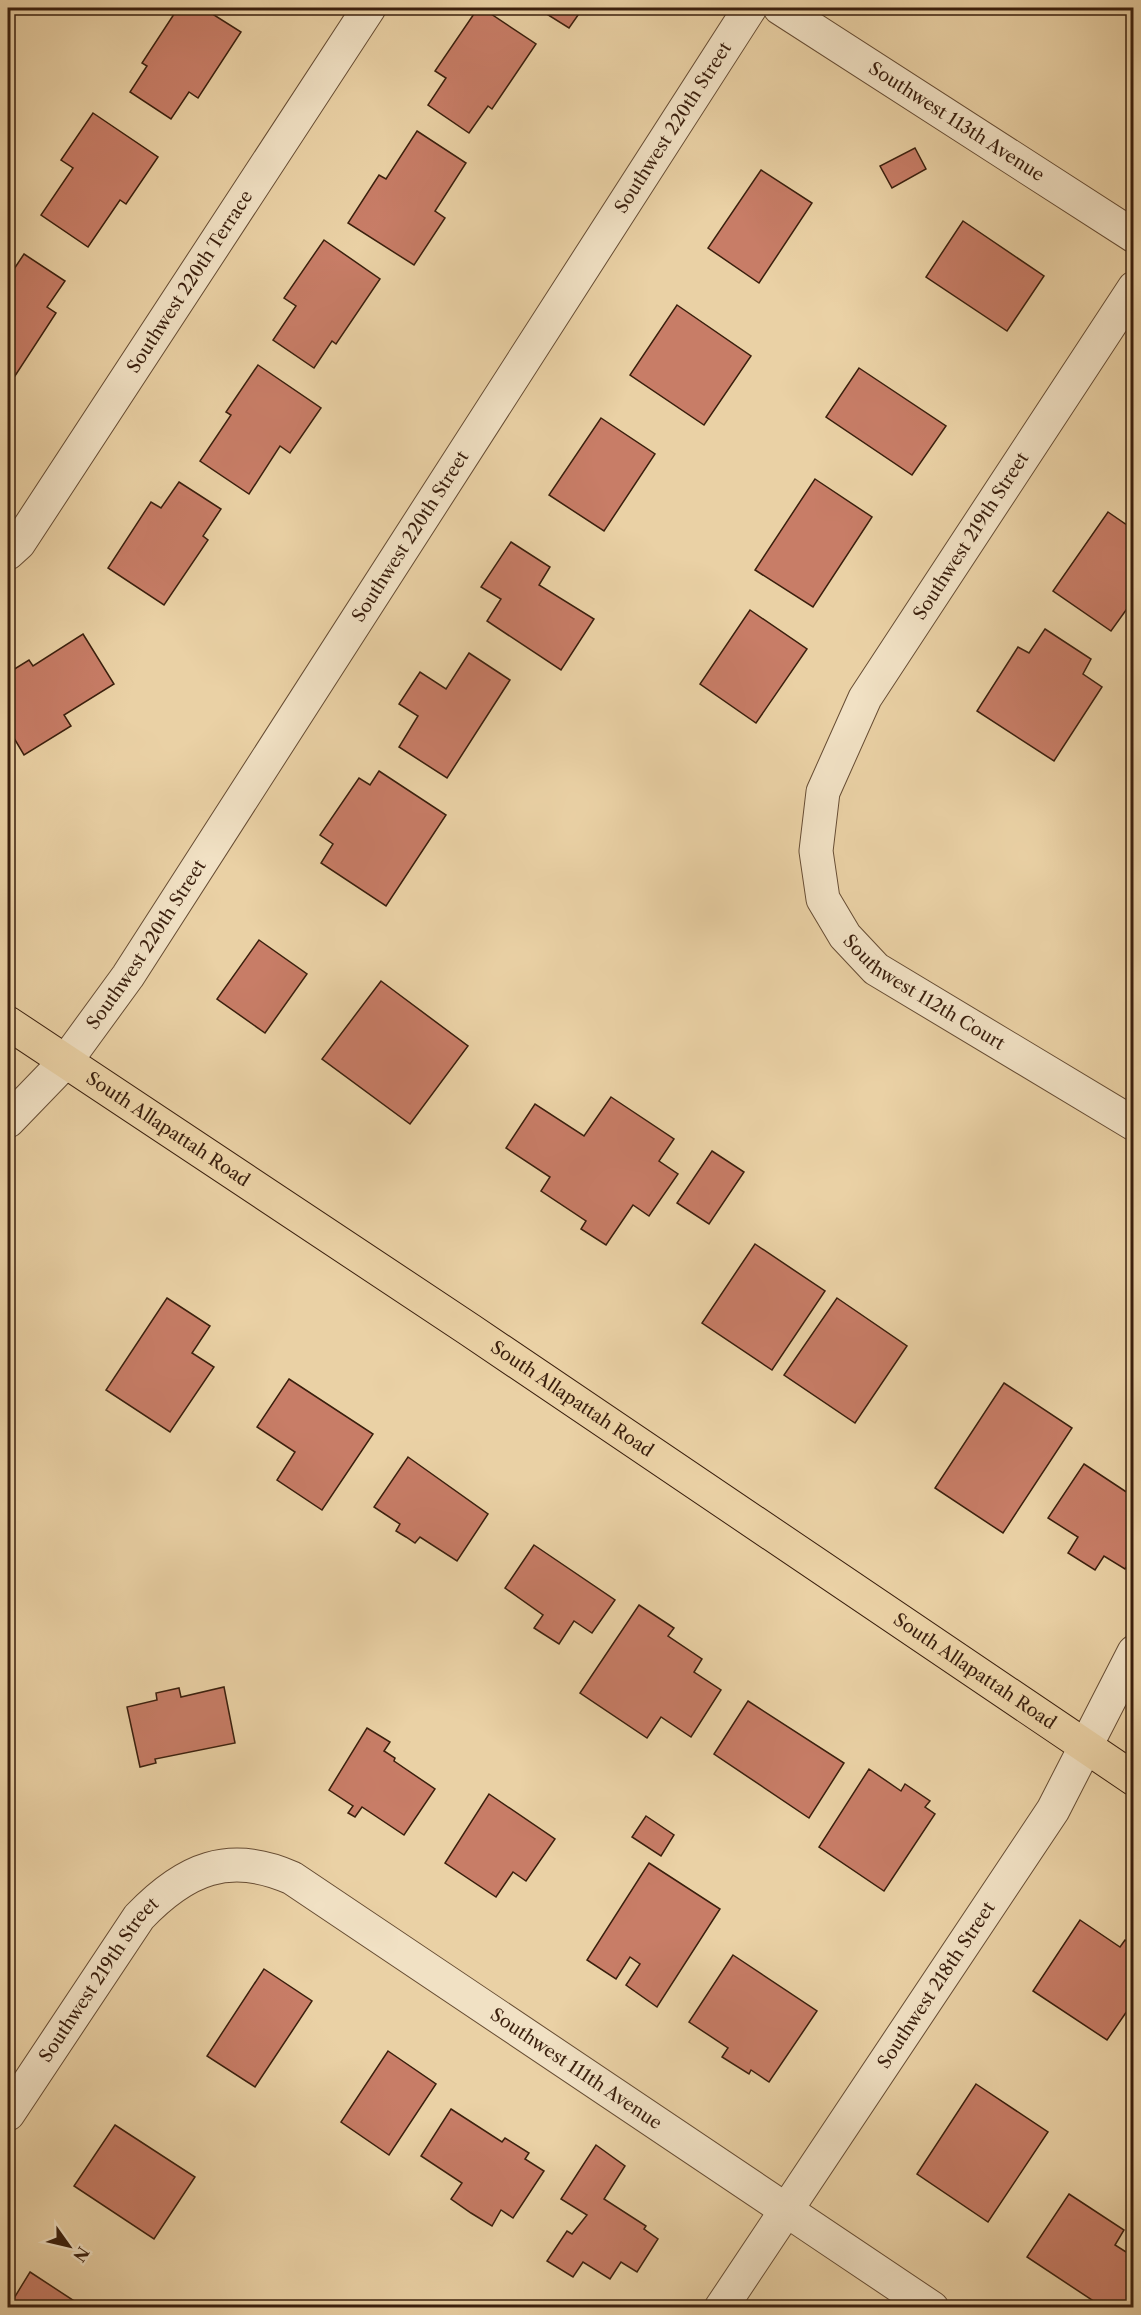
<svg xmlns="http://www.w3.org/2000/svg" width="1141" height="2315" font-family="'Libre Caslon Text',serif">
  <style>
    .building { fill: #c87d67; stroke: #3a1f0d; stroke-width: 1.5 }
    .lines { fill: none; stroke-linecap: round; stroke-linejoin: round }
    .minor-casing { stroke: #664c33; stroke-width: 35 }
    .major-casing { stroke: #3a1f0d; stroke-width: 35 }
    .minor { stroke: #f1e1c4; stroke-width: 33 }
    .major { stroke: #ead1a5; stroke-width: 33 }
    .labels { text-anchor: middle; stroke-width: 4.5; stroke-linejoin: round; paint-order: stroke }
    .street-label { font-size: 18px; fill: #3a1f0d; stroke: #f1e1c4 }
  </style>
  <rect width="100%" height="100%" fill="#ead1a5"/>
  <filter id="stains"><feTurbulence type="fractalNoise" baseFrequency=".00333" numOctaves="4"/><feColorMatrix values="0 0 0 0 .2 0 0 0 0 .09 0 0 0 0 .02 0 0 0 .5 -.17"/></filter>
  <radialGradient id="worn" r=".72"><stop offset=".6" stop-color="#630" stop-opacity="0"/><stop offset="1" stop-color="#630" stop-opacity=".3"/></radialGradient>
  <!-- building -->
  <g class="building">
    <path d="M178,8H203L241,32L198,98L189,92L171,119L130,92L147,66L142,63Z"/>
    <path d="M478,8H482L536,44L492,109L488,106L469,133L428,105L446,78L435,71Z"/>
    <path d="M537,8H583L569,28Z"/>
    <path d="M93,113L158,157L126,204L120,200L88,247L41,215L73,168L61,160Z"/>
    <path d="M417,131L466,163L435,211L445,218L414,265L348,223L379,175L386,179Z"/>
    <path d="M915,148L926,169L892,188L880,166Z"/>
    <path d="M761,170L812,203L759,283L708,248Z"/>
    <path d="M963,221L1044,276L1007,331L926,277Z"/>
    <path d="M324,240L380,279L336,344L332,341L314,368L273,340L296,306L284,298Z"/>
    <path d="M24,254L65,281L47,307L56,313L13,379L8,376V278Z"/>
    <path d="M677,305L751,356L704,425L630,375Z"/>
    <path d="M258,365L321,408L290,453L280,446L249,494L200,461L231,415L226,412Z"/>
    <path d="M859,368L946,426L912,475L826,417Z"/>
    <path d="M601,418L655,454L604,531L549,495Z"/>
    <path d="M815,479L872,517L813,607L755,570Z"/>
    <path d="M179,482L221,509L203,536L208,540L164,605L108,568L151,502L161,508Z"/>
    <path d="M1108,512L1134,530V599L1111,631L1053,591Z"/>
    <path d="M511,542L550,567L539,585L594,619L561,670L487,621L501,599L481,587Z"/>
    <path d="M750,610L807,649L756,723L700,684Z"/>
    <path d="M1045,629L1091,659L1083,674L1102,687L1054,761L977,711L1018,647L1029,653Z"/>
    <path d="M83,634L114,684L64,715L71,726L24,755L8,728V673L29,660L33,666Z"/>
    <path d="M469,653L510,680L447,778L399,747L418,716L399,704L420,672L446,689Z"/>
    <path d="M379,771L446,815L386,906L321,863L333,844L320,835L359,778L370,785Z"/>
    <path d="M259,940L307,974L265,1033L217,999Z"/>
    <path d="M381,981L468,1046L410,1124L322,1059Z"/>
    <path d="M611,1097L674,1139L659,1161L678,1174L649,1216L633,1205L606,1245L581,1229L586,1221L541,1191L550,1177L506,1148L535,1104L584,1136Z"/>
    <path d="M712,1151L744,1172L709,1224L677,1203Z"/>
    <path d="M755,1244L825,1291L772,1370L702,1323Z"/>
    <path d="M167,1298L210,1326L192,1353L214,1367L170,1432L106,1390Z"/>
    <path d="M837,1298L907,1346L855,1423L784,1375Z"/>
    <path d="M289,1379L373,1434L322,1510L277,1480L295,1452L257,1427Z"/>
    <path d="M1004,1383L1072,1428L1003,1533L935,1488Z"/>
    <path d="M408,1457L488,1514L457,1561L420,1537L415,1543L406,1537L396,1531L400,1524L374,1507Z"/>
    <path d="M1084,1464L1134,1497V1556L1125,1569L1104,1556L1095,1570L1068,1553L1078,1537L1048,1518Z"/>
    <path d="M534,1545L615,1600L592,1633L574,1621L559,1644L534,1628L543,1615L505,1588Z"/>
    <path d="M639,1605L674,1628L668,1636L702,1659L694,1672L721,1690L691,1737L661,1717L647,1738L580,1693Z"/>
    <path d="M224,1687L235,1743L155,1759L156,1763L140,1767L127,1707L157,1700L156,1693L179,1688L181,1697Z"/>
    <path d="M748,1701L844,1763L809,1818L714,1754Z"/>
    <path d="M367,1728L390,1742L384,1751L395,1758L394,1761L435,1789L404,1835L362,1807L355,1817L348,1813L353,1806L329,1790Z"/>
    <path d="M869,1769L901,1791L905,1784L930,1801L925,1807L935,1814L884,1891L819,1847Z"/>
    <path d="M489,1794L555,1839L526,1881L513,1872L496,1897L445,1863Z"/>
    <path d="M646,1816L674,1835L661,1856L632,1837Z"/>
    <path d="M649,1863L720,1909L657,2007L626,1985L640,1964L630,1957L616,1979L587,1960Z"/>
    <path d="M1080,1920L1120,1947L1125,1940L1134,1946V2001L1107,2040L1033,1991Z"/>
    <path d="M733,1955L817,2011L769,2082L751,2070L749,2074L722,2057L728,2048L689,2022Z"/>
    <path d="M264,1969L312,2001L255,2087L207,2056Z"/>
    <path d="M388,2051L436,2084L389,2155L341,2122Z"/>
    <path d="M976,2084L1048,2132L988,2222L917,2174Z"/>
    <path d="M451,2109L502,2142L505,2138L529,2153L525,2159L544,2171L513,2218L501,2210L492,2226L471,2213L451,2199L462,2183L421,2156Z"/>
    <path d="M115,2125L195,2177L154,2239L74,2186Z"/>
    <path d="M596,2145L625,2166L604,2199L646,2226L644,2229L658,2239L637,2272L621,2262L610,2279L583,2262L573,2277L547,2261L567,2231L572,2234L587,2215L561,2199Z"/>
    <path d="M1069,2194L1124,2230L1115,2245L1134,2257V2291L1123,2308H1104L1027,2257Z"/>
    <path d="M30,2272L85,2308H8Z"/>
  </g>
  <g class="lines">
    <!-- minor casing -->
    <g class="minor-casing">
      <g id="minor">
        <path id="s1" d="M780,8L1134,236"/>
        <path id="s2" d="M1134,288L865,698L823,792L816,851L823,899L845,936L876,969L1134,1124"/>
        <path id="s3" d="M8,553L19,543L369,8"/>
        <path id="s4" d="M8,1121L66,1061L128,976L750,8"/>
        <path id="s5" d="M8,2114L139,1917C185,1869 229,1850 292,1878L932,2308"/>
        <path id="s6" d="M721,2308L1053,1810L1134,1652"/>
      </g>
    </g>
    <!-- major casing -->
    <g class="major-casing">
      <g id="major">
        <path id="s7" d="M8,1023L470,1330L1134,1779"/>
      </g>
    </g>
    <!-- minor -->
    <use href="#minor" class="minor"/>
    <!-- major -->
    <use href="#major" class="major"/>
  </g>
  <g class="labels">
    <!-- street labels -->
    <g class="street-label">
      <text dy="6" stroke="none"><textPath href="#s1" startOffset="210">Southwest 113th Avenue</textPath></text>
      <text dy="6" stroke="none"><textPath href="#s4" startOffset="1197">Southwest 220th Street</textPath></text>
      <text dy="6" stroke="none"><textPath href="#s3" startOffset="327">Southwest 220th Terrace</textPath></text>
      <text dy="6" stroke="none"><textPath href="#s4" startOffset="711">Southwest 220th Street</textPath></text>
      <text transform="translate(971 536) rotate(-57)" y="6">Southwest 219th Street</text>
      <text dy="6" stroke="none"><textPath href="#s4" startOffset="225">Southwest 220th Street</textPath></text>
      <text dy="6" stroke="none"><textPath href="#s2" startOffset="842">Southwest 112th Court</textPath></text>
      <text dy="6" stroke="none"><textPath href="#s7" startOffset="192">South Allapattah Road</textPath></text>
      <text dy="6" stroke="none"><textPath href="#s7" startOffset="678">South Allapattah Road</textPath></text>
      <text dy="6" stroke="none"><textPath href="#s7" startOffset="1164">South Allapattah Road</textPath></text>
      <text dy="6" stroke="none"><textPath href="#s5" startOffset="162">Southwest 219th Street</textPath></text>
      <text dy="6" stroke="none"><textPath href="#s6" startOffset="388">Southwest 218th Street</textPath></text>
      <text dy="6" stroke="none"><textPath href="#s5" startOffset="750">Southwest 111th Avenue</textPath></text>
    </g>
  </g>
  <!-- margin -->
  <rect width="1141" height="2315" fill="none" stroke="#ead1a5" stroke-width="30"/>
  <rect x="9" y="9" width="1123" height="2297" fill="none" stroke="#3a1f0d" stroke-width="3"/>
  <rect x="15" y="15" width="1111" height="2285" fill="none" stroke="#3a1f0d" stroke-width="1.5"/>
  <!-- north arrow -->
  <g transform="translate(69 2246) rotate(124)" stroke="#f1e1c4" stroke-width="4.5" paint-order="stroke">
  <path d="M0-4.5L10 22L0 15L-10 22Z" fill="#3a1f0d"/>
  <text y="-9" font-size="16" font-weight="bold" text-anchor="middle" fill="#3a1f0d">N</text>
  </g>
  <rect width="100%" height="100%" filter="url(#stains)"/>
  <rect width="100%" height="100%" fill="url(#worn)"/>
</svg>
